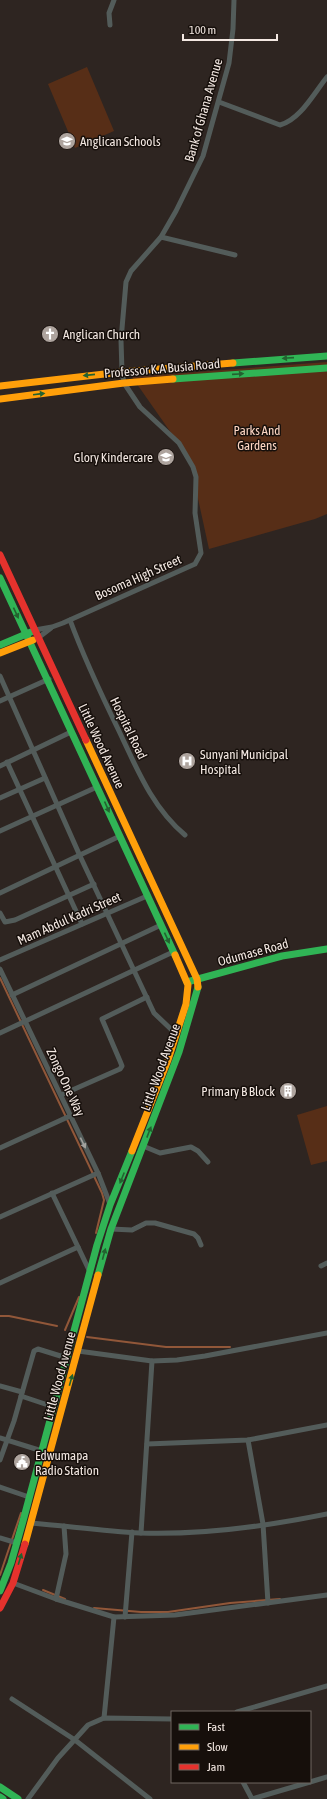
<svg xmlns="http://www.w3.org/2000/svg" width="327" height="1799" font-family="'Asap Condensed',sans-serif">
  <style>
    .green { fill: #572e17 }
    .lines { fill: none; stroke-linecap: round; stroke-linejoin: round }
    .stream { stroke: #915739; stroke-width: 2 }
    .street { stroke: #535c5a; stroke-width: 5 }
    .fast { stroke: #30b455; stroke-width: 7 }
    .slow { stroke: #ff9f0a; stroke-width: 7 }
    .jam { stroke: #e5322d; stroke-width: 7 }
    .oneway { fill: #236230 }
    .oneway2 { fill: #a3a29e }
    .labels { text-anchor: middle; stroke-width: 3; stroke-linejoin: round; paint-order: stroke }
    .street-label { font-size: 13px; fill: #f3e8e2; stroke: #160f0b }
    .poi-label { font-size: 13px; fill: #f3e8e2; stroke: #160f0b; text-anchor: start }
    .park-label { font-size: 13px; fill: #fdd6c3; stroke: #160f0b }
  </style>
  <rect width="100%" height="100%" fill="#2e2521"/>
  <!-- green -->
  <g class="green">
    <path d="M87,67L114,131L75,148L48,84Z"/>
    <path d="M327,362V514L315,519L209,549L197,494L195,467L132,377Z"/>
    <path d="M327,1106V1161L311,1165L297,1115Z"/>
  </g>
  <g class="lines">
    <!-- stream -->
    <g class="stream">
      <path d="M0,978L102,1193L104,1200L96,1233"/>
      <path d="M0,1316H9L57,1326"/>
      <path d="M65,1330L79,1297"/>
      <path d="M87,1337L166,1347H230"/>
      <path d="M0,1575L21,1513"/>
      <path d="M43,1590L65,1599"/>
      <path d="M94,1608L141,1612H168L230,1603L280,1599"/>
    </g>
    <!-- street -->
    <g class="street">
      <path d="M110,25L109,13L114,0"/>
      <path d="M219,102L280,125C300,120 314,93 327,77"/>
      <path d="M161,237L235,255"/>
      <path d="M70,620C84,658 101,694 119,731C137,769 152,807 185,835"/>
      <path d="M35,630L52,627L63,623L195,564L201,553L195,513L196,477L193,467L179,443L140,407L124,383L122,372L121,340L126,282L131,271L161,237L176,211L203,156L229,63L233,29L234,0"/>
      <path d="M38,638L51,628"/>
      <path d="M0,676L80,856L154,1013L176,1034"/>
      <path d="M0,701L49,679"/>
      <path d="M7,762L82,924"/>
      <path d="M0,766L71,732"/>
      <path d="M0,798L45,778"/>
      <path d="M0,831L97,787"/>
      <path d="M0,893L120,836"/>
      <path d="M0,913L5,922L15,920L94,884"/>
      <path d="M0,960L147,896"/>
      <path d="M0,969L98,1173L110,1204"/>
      <path d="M12,995L161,925"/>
      <path d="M0,1033L173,952"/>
      <path d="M61,1095L120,1069L122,1066L120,1061L102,1019L147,997"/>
      <path d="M143,1146L160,1153L191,1147L198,1151L208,1162"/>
      <path d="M0,1148L70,1116"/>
      <path d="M52,1193L78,1247"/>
      <path d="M0,1217L98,1173"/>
      <path d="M111,1229L132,1230L146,1223H155L194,1234L198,1238L201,1245"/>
      <path d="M321,1266L327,1263"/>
      <path d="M0,1283L78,1247L89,1270"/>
      <path d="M78,1351L152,1361L177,1360L205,1356L327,1333"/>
      <path d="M0,1386L22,1392"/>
      <path d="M21,1396L54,1407"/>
      <path d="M0,1438L42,1451"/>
      <path d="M248,1440L263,1524L268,1603"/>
      <path d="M147,1444L248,1440L327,1425"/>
      <path d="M0,1460L14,1421L34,1351L38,1349L67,1358"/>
      <path d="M0,1487L29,1497"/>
      <path d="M31,1523C67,1526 104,1531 140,1533C201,1535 268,1526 327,1514"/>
      <path d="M141,1533L152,1361"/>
      <path d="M0,1538L17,1543"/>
      <path d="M13,1583L56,1599L114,1617L175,1615L327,1595"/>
      <path d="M56,1599L66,1554L64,1526"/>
      <path d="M125,1617L132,1532"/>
      <path d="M12,1699L75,1740L150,1799"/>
      <path d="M237,1712L327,1686"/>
      <path d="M104,1718L114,1617"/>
      <path d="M243,1782L252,1799L310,1782"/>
      <path d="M310,1782L327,1777"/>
      <path d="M28,1799L58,1758L88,1725L104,1718L172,1719"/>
    </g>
    <!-- fast -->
    <g class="fast">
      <path d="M233,363L327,356"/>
      <path d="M173,379L327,368"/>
      <path d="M0,578L175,955"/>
      <path d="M0,645L31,632"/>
      <path d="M187,982L282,956L327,949"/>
      <path d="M98,1275L111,1229L179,1052L198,987"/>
      <path d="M0,1591L11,1563L23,1521L97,1245L110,1205L132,1151"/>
      <path d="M0,1787L18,1799"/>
      <path d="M0,1797L3,1799"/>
    </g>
    <!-- slow -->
    <g class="slow">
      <path d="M0,386L122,372L233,363"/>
      <path d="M0,399L124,383L173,379"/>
      <path d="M0,653L33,640"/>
      <path d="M86,740L197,979L198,987"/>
      <path d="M132,1151L168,1060L186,1004L188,985L175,955"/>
      <path d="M25,1544L98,1275"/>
    </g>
    <!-- jam -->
    <g class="jam">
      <path d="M0,555L86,740"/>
      <path d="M0,1608L13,1583L25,1544"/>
    </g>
  </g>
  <!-- one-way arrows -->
  <defs><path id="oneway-solid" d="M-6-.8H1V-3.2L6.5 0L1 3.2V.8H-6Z"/></defs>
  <g class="oneway">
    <use href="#oneway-solid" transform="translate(288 358) rotate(176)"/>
    <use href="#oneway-solid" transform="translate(238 374) rotate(-4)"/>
    <use href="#oneway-solid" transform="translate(89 375) rotate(174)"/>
    <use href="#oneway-solid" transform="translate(39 394) rotate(-7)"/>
    <use href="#oneway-solid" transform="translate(16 613) rotate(65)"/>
    <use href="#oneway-solid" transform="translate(107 807) rotate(66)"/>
    <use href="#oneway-solid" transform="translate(167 938) rotate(65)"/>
    <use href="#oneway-solid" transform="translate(149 1132) rotate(-69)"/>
    <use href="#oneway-solid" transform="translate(122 1178) rotate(112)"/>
    <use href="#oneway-solid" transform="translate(104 1254) rotate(-75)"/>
    <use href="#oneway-solid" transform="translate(71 1380) rotate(-74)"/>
    <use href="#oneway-solid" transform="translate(20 1559) rotate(-73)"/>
  </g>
  <use class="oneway2" href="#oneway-solid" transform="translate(83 1143) rotate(64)"/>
  <!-- icons -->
  <defs>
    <g id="school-disc" transform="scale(0.9)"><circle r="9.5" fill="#aea49e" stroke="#160f0b"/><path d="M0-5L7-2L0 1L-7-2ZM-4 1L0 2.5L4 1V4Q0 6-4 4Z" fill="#fff"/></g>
    <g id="church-disc" transform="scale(0.9)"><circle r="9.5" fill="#aea49e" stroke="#160f0b"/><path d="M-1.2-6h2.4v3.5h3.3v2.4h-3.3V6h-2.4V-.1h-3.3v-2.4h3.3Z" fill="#fff"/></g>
    <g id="hospital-disc" transform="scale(0.9)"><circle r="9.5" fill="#aea49e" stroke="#160f0b"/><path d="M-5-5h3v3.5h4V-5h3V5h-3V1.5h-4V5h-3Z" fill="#fff"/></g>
    <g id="building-disc" transform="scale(0.9)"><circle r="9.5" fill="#aea49e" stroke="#160f0b"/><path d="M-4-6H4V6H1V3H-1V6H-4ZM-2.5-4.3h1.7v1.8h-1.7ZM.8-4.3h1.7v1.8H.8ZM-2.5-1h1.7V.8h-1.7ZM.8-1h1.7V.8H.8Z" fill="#fff"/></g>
    <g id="civic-disc" transform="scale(0.9)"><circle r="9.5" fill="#aea49e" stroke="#160f0b"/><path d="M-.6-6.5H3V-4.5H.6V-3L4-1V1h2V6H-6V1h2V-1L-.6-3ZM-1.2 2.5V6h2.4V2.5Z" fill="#fff"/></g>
  </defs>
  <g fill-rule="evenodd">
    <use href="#school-disc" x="67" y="141"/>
    <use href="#church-disc" x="50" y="334"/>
    <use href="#school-disc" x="166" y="457"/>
    <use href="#hospital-disc" x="187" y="761"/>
    <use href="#building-disc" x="288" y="1091"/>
    <use href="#civic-disc" x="22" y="1462"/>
  </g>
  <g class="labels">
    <!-- street labels -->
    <g class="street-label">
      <text transform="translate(203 110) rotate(-74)" y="5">Bank of Ghana Avenue</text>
      <text transform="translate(162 368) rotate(-5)" y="5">Professor K.A Busia Road</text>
      <text transform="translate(138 577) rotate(-24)" y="5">Bosoma High Street</text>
      <text transform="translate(129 728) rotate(64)" y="5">Hospital Road</text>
      <text transform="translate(102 746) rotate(65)" y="5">Little Wood Avenue</text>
      <text transform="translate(69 918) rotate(-24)" y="5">Mam Abdul Kadri Street</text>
      <text transform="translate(253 952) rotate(-15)" y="5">Odumase Road</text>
      <text transform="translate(160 1067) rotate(-70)" y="5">Little Wood Avenue</text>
      <text transform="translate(66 1082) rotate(65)" y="5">Zongo One Way</text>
      <text transform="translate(59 1376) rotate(-75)" y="5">Little Wood Avenue</text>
    </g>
    <!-- poi labels -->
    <g class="poi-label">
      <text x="80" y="146">Anglican Schools</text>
      <text x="63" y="339">Anglican Church</text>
      <text x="153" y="462" text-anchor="end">Glory Kindercare</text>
      <text x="200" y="759">Sunyani Municipal<tspan x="200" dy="15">Hospital</tspan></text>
      <text x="275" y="1096" text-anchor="end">Primary B Block</text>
      <text x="35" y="1460">Edwumapa<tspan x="35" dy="15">Radio Station</tspan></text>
    </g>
    <!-- park labels -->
    <g class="park-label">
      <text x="257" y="435">Parks And<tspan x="257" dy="15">Gardens</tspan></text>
    </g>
  </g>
  <!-- legend -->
  <rect x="171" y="1711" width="140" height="72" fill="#160f0b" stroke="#6e6661"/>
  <rect x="179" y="1724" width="20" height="6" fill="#30b455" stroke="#6e6661"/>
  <text x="207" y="1731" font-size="12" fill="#f3e8e2">Fast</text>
  <rect x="179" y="1744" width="20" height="6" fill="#ff9f0a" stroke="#6e6661"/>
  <text x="207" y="1751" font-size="12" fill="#f3e8e2">Slow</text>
  <rect x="179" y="1764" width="20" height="6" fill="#e5322d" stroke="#6e6661"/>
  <text x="207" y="1771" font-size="12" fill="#f3e8e2">Jam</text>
  <!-- scale -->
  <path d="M183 34v6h94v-6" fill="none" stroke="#f3e8e2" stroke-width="2"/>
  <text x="189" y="34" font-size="12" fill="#f3e8e2" stroke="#160f0b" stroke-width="3" paint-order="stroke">100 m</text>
</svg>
